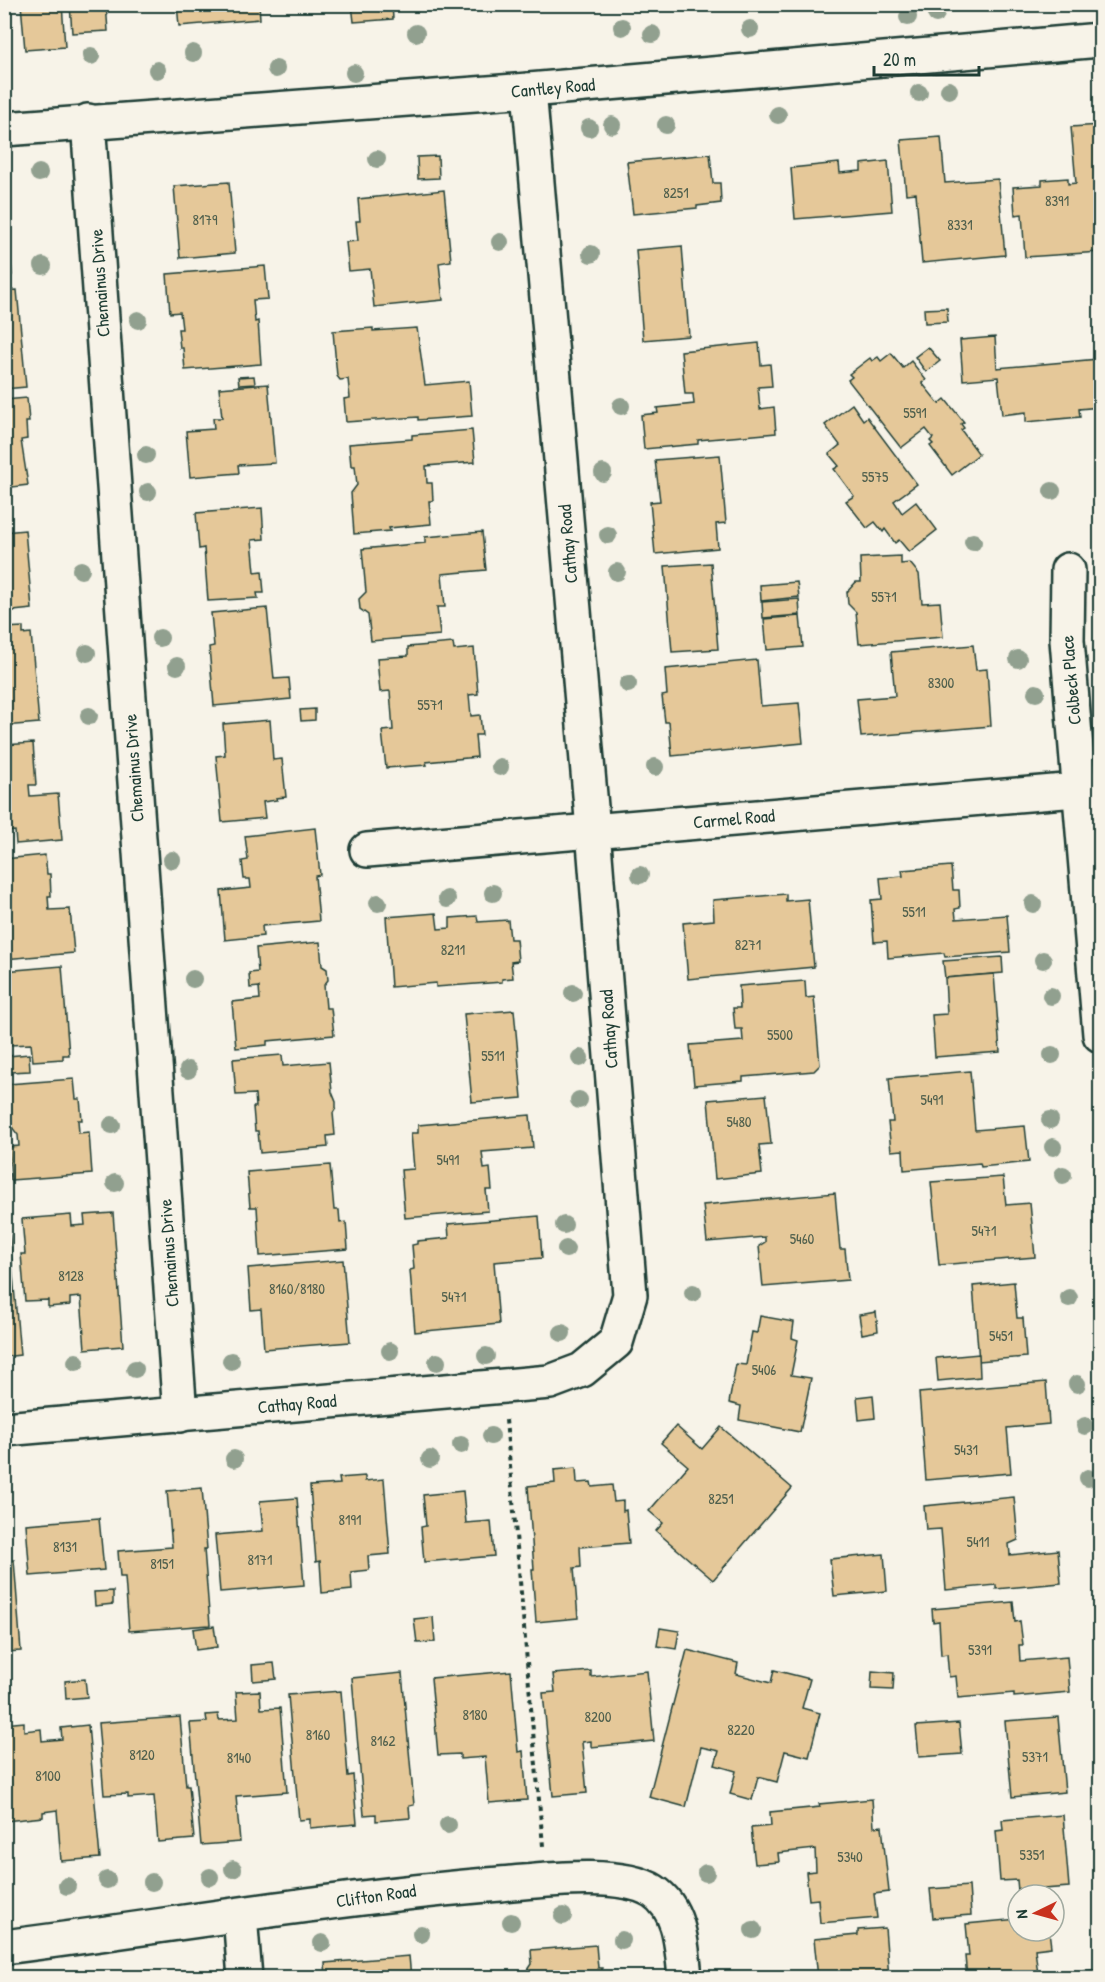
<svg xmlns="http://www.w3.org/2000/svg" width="1105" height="1982" font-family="'Patrick Hand',sans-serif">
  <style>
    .building { fill: #e5c899; stroke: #1f3d34; stroke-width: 1.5 }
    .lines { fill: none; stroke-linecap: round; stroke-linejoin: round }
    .street-casing { stroke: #1f3d34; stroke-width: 38 }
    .path { stroke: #1f3d34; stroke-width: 4; stroke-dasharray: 4.5 4.5; stroke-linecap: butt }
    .street { stroke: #f7f3e8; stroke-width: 33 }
    .tree { fill: #91a08f }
    .labels { text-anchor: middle; stroke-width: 4.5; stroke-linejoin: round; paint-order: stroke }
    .number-label { font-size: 15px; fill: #50604d }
    .street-label { font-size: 18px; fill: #1f3d34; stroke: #f7f3e8 }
  </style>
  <rect width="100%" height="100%" fill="#f7f3e8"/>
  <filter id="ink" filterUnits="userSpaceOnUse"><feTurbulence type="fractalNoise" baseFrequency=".0167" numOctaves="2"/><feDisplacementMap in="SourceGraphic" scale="12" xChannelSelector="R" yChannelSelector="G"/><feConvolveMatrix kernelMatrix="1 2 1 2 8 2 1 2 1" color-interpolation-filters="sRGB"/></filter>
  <g filter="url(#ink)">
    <!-- building -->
    <g class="building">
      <path d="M21,4H62L65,47L25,50Z"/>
      <path d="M70,4H106L108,31L72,33Z"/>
      <path d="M177,4H259L260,19L179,26Z"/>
      <path d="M352,4H392L393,19L354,22Z"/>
      <path d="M512,4H548V6L513,9Z"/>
      <path d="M1100,125V252L1025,257L1022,214L1015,215L1013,187L1042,185V180L1068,178V184L1076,183L1071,127Z"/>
      <path d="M941,137L945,183L998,179L1005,255L922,263L916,193L906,194L901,140Z"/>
      <path d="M710,154L713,183H720L721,203L697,206V208L633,214L627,162Z"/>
      <path d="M438,156L439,178L418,179L417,157Z"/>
      <path d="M888,161L892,211L795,219L791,168L839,163L840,173L861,171V164Z"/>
      <path d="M229,182L235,253L180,258L174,186Z"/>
      <path d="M444,190L451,261L439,263L443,300L374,307L370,269L349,271L346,242L358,241L356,221H360L358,199Z"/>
      <path d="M7,210L12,275L4,276V211Z"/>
      <path d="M682,246L689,336L643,340L636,250Z"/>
      <path d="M265,266L268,299L253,300L255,322L258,321L261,364L185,370L183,348H180L178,329H182L180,312L170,313L167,274Z"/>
      <path d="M17,290L26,387L4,389V291Z"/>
      <path d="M947,308L948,322L925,323L924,309Z"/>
      <path d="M373,328V331L417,328L425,385L469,381L472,416L418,420V417L346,422L344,399L350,398L348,379L340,380L337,376L333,331Z"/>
      <path d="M1095,328H1100V368H1099L1100,407L1079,409L1080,417L1026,422V412L1002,415L998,377L963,380L960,340L995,337L997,368L1098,359Z"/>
      <path d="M759,343L761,365L770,364L772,386L758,387L760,409L774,407L776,433L698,440V444L644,449L641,415L658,413L657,408L694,404L693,394H685L681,351Z"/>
      <path d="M928,347L940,361L926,372L915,357Z"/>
      <path d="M891,353L903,368L911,361L926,380L922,383L939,404L945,399L964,422L961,424L964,428L961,430L979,454L952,475L930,446L933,444L930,441L933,438L926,429L901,448L848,380L852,377L849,374L870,358L872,361L878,357L881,361Z"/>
      <path d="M254,376L255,384L239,385L238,377Z"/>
      <path d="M268,384L275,463L238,465L239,473L190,477L186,431L214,429L213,418H222L219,388Z"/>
      <path d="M27,398L29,422H26L27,439L21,440L28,485L4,488V400Z"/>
      <path d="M852,404L863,420L867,417L917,484L894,501L902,513L916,502L937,530L909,552L899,540L895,543L885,529L883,532L875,522L867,528L846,501L854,496L834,469L839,466L829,454L840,445L825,425Z"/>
      <path d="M472,430L475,462L426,466L427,483H432L433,501H429L431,524L389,528L390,531L354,534L351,493L357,485L355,466H351L349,444L412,439V435Z"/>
      <path d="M720,455L726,523L716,524L718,548L655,554L650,502L660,501L655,460Z"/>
      <path d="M262,508L264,539L252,540L255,572L262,571L264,593H257L258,598L208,601L204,548L199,549L196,513Z"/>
      <path d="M25,530L32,609L4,612V532Z"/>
      <path d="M482,532L486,570L442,574L445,607H437L440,635L371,641L368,615L360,609L359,599L366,592L362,549L425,543V537Z"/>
      <path d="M901,556V564L910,563L919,574L922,603L940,602L943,637L859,644L856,612L848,604L847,592L856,582H861L860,558Z"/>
      <path d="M711,563L718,649L672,652L665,566Z"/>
      <path d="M797,582L799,597L761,601L760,585Z"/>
      <path d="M799,599L800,615L763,618L762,602Z"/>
      <path d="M267,608L274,679L289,678L291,699L214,706L209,647L214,646L211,613Z"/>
      <path d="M800,616L803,647L767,650L764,619Z"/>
      <path d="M23,627V634L31,633L39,723L4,726V628Z"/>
      <path d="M453,643L454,650L474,648L478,694L469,695L471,716L480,715L482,735H475L477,757L426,762L427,765L386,768L382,731L393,730L390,691L380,692L377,658L408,656V647Z"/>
      <path d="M973,645L976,670L987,669L991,726L861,737L857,699L895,696L891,652Z"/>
      <path d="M757,660L761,706L799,703L803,743L672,756L669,722H665L662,696L667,695L665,669Z"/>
      <path d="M315,709V720L301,721L300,710Z"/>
      <path d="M270,720L273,760L282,759L286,797L276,798L277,800L263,802L265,818L222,822L216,756L225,755L223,724Z"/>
      <path d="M33,743L36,785H29L30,796L58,794L62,840L16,844L15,831L4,832V745Z"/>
      <path d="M315,828L320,875L315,876L319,921L262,926L263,936L225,940L221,891L251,888L250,879H244L242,861L248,860L245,836Z"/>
      <path d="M45,855L47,874H50L51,896H48L49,910L70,909L74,953L4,959V859Z"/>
      <path d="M951,866L953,890H959L960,908L955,909L956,919L1007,915L1010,952L945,957L944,953L888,958L887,941L874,942L871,900L882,899L880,878L903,876L902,870Z"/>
      <path d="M786,894V901L808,899L814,967L688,979L683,923L714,920L713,900Z"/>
      <path d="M436,913L438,929L450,928V918L477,916L478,922L508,920L510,939H516L518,961L511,962L513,978L502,979V982L436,987V983L391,987L386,917Z"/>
      <path d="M320,942L322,966L327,969L328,980L324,985L326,1008H331L334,1035L267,1041V1045L236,1048L232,1002L260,999L259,987L250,988L249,973L258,972L256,948Z"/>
      <path d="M1002,957L1003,973L945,978L943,961Z"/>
      <path d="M62,966L69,1055H63V1059L33,1061L31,1044L9,1045L4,971Z"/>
      <path d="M994,974L1000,1052L935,1057L932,1015L947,1014L945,978Z"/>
      <path d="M805,981L806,998L814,997L820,1065L814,1071L743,1077V1081L694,1085L690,1045L743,1041L742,1029H735L733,1008H740L739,986Z"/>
      <path d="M514,1010L522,1098L472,1102L464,1014Z"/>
      <path d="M29,1054L30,1071L10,1072L8,1056Z"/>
      <path d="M282,1055L283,1066L329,1062L332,1092L336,1102V1108L333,1113L335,1135L327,1136L328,1147L260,1153L258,1131H255L253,1107H256L255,1094L236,1095L233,1059Z"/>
      <path d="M970,1071L975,1130L1025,1126L1029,1162L981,1167L980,1163L904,1170L903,1150L891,1151L888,1122H893L889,1078Z"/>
      <path d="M74,1079L76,1099H80L82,1120H78L79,1133L89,1132L92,1174L11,1180L9,1147L19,1146L18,1135L11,1126L8,1084Z"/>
      <path d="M766,1095L771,1144L759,1145L762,1174L715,1179L708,1100Z"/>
      <path d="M530,1115L533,1148L482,1152L484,1169L490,1168L492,1190H486L488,1211L405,1218L401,1170L414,1169L411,1133H418V1125Z"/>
      <path d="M330,1165L334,1210H339L340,1223L346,1222L348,1249L260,1256L257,1207H250L247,1172Z"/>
      <path d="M1003,1177L1006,1205L1030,1203L1035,1257L939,1265L931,1182Z"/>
      <path d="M835,1193L840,1249H845L848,1280L763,1287L759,1246L765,1242V1237L707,1242L703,1205Z"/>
      <path d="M113,1213L123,1346L85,1349L81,1297L70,1298V1305L48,1307V1300L25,1301L21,1254H25L22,1219L71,1215L72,1226L85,1225L84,1215Z"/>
      <path d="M539,1216L542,1258L494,1262L499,1324L415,1332L410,1270L414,1269L412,1245L417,1244V1241L449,1238L448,1224Z"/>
      <path d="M8,1218L20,1355L4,1357V1219Z"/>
      <path d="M343,1260L350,1342L264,1349L261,1309L251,1310L248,1268Z"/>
      <path d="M1014,1282L1017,1318H1023L1026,1357L979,1361L973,1286Z"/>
      <path d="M876,1312L878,1331L862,1334L859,1315Z"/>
      <path d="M760,1316L794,1322L792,1338L798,1340L791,1375L811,1378L800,1432L739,1420L741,1406L729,1403L736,1364L746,1365L752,1332L757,1333Z"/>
      <path d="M979,1354L980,1377L938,1381L936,1358Z"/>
      <path d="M1046,1382L1049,1424L1007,1428L1011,1473L926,1480L919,1393Z"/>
      <path d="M873,1395L875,1418L859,1420L857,1397Z"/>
      <path d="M676,1426L702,1449L721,1427L792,1488L713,1580L656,1531L663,1523L649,1511L688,1466L661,1443Z"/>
      <path d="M576,1468L577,1483L591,1482L592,1487L612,1485L614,1502L623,1501V1511L626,1510L629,1543L580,1547L581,1567L574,1568L578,1618L536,1622L532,1569H534L528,1486L555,1483L554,1470Z"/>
      <path d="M365,1476V1481L384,1479L390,1554L368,1556L369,1570L351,1572L352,1590L322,1593L320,1561L316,1562L310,1486L340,1484L339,1478Z"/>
      <path d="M202,1488L207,1549H204L210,1625L129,1631L125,1577H120L118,1551L172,1547L167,1491Z"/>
      <path d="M463,1491L466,1523L491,1521L494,1556L424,1562L421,1527L426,1526L423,1495Z"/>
      <path d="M1014,1497L1018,1540L1009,1544L1010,1555L1058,1550L1061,1583L996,1589V1585L946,1590L941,1529L926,1530L924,1506Z"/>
      <path d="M297,1498L304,1585L220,1592L215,1535L263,1531L260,1501Z"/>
      <path d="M99,1518L104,1570L30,1576L26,1524Z"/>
      <path d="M884,1554L887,1591L834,1596L830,1559Z"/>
      <path d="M4,1560H14L21,1651L4,1652Z"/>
      <path d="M113,1591V1604L95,1606L94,1592Z"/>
      <path d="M1013,1602L1015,1622L1020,1621L1023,1645H1019L1020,1661L1067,1657L1070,1692L1014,1697V1693L958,1698L956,1676L949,1677L947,1654L941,1655L939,1621L933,1622L932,1609Z"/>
      <path d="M433,1617L435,1642L417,1643L414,1619Z"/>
      <path d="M214,1626L217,1647L196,1650L193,1629Z"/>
      <path d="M660,1628L679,1631L676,1649L657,1646Z"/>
      <path d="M687,1650L738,1663L736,1674L771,1683L774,1670L810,1679L802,1708L820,1713L809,1757L785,1751L777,1782L758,1777L752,1800L730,1794L736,1771L715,1765L719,1751L701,1747L686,1807L649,1797Z"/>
      <path d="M274,1663L276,1679L253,1681L252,1665Z"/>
      <path d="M511,1671L518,1752L523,1751L527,1800L489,1803L485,1757L460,1759V1754L438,1755L431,1678Z"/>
      <path d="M591,1671V1677L647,1671L654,1741L591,1747V1741L582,1742L587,1793L553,1796L543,1693L555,1692L553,1674Z"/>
      <path d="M872,1671L894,1673L893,1690L871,1689Z"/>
      <path d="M402,1673L414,1805L409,1806L410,1818L376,1821V1814L364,1815L352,1678Z"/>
      <path d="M85,1679L87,1697L66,1699L65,1681Z"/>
      <path d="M260,1691L261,1709L280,1708L287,1792L236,1796L240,1842L201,1845L190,1723L207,1722L206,1715L218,1714L219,1720L238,1719L236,1692Z"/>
      <path d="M341,1691L348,1776L353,1775L357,1824L310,1828V1819L299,1820L288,1695Z"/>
      <path d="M180,1717L186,1786H189L194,1839L158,1842L154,1796L128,1798V1794L104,1795L98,1723Z"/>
      <path d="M1058,1717L1065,1792L1012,1797L1005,1721Z"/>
      <path d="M24,1722V1731L41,1729L42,1741L62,1739L61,1728L88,1725L100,1858L61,1861L57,1810L43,1812V1817L5,1821L4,1724Z"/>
      <path d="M959,1723L962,1754L919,1757L916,1726Z"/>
      <path d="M872,1799L874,1827L882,1826L889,1892L874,1894L877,1918L820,1923L818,1899L809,1900L806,1872L816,1871L815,1849L778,1853L779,1862L755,1864L751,1828L771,1826L770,1812L820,1807L819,1804Z"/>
      <path d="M1063,1815L1069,1887L1044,1889L1045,1895H1023V1891H1018L1017,1880L1000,1881L996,1831L1003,1830L1002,1820Z"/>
      <path d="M969,1886L971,1915L933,1918L930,1889Z"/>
      <path d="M1018,1919V1931H1049L1051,1947L1035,1949L1038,1975L1095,1970V1978H967L965,1956H969L966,1924Z"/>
      <path d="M885,1928L889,1978H818L814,1939L858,1935V1930Z"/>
      <path d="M596,1945L598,1968H602V1978H529L528,1970L532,1964L531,1950Z"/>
      <path d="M409,1956L411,1978H326L325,1963Z"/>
      <path d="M482,1971L483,1978H447L446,1974Z"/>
    </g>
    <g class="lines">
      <!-- street casing -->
      <g class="street-casing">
        <g id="street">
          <path d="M88,121L180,1415"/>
          <path d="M4,129L529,90L1100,40"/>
          <path d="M1068,570L1067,640L1100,1035"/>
          <path d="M367,850L1100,788"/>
          <path d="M4,1429L550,1382L582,1370L616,1342L630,1295L593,830L529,90"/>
          <path d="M240,1915L245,1978"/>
          <path d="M4,1947C170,1926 334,1897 500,1884C539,1881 620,1870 653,1891C681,1909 682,1948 685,1978"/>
        </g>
      </g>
      <!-- path -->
      <path class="path" d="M506,1420L543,1846"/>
      <!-- street -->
      <use href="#street" class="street"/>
    </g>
    <!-- trees -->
    <g class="tree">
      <circle cx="936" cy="14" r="9"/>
      <circle cx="908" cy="17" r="9"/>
      <circle cx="622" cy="27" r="9"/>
      <circle cx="750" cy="29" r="9"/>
      <circle cx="416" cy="33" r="9"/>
      <circle cx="652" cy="34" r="9"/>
      <circle cx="193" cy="53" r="9"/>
      <circle cx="91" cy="56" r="9"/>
      <circle cx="276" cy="69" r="9"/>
      <circle cx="157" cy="70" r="9"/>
      <circle cx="354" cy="73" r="9"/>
      <circle cx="949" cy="90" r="9"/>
      <circle cx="919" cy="93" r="9"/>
      <circle cx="778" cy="115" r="9"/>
      <circle cx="612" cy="125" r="9"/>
      <circle cx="666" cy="125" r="9"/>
      <circle cx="589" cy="128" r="9"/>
      <circle cx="377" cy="159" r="9"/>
      <circle cx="39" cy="173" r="9"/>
      <circle cx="500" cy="242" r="9"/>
      <circle cx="591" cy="254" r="9"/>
      <circle cx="43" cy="266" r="9"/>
      <circle cx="138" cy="320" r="9"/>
      <circle cx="621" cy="406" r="9"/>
      <circle cx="146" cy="455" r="9"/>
      <circle cx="603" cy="473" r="9"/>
      <circle cx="1052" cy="491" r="9"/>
      <circle cx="148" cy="492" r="9"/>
      <circle cx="608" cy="535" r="9"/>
      <circle cx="973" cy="542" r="9"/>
      <circle cx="81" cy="570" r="9"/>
      <circle cx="617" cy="572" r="9"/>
      <circle cx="160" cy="638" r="9"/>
      <circle cx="87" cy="653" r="9"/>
      <circle cx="1018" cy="659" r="9"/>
      <circle cx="177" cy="666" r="9"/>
      <circle cx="628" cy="684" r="9"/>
      <circle cx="1036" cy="693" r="9"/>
      <circle cx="89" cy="716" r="9"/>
      <circle cx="500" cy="767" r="9"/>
      <circle cx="655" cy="767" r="9"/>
      <circle cx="172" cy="860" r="9"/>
      <circle cx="640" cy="875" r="9"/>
      <circle cx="493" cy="893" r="9"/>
      <circle cx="447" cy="899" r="9"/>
      <circle cx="378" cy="903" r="9"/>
      <circle cx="1033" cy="904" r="9"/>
      <circle cx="1043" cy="960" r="9"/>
      <circle cx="193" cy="979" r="9"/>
      <circle cx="573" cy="993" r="9"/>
      <circle cx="1051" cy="996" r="9"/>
      <circle cx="1052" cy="1055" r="9"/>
      <circle cx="580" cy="1058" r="9"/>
      <circle cx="188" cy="1070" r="9"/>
      <circle cx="579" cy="1100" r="9"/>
      <circle cx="1050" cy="1120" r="9"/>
      <circle cx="112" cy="1125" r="9"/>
      <circle cx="1053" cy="1147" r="9"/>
      <circle cx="1063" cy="1175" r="9"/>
      <circle cx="115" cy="1183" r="9"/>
      <circle cx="564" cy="1225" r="9"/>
      <circle cx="566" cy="1249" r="9"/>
      <circle cx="693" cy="1293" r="9"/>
      <circle cx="1069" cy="1298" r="9"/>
      <circle cx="562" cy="1333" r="9"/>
      <circle cx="390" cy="1351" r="9"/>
      <circle cx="486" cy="1356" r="9"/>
      <circle cx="231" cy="1361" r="9"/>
      <circle cx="76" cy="1362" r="9"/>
      <circle cx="437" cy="1362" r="9"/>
      <circle cx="135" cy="1369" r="9"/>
      <circle cx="1077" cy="1384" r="9"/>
      <circle cx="1085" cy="1426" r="9"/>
      <circle cx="491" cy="1436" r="9"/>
      <circle cx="461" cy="1445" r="9"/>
      <circle cx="234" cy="1459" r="9"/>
      <circle cx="430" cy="1459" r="9"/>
      <circle cx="1088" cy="1478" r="9"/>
      <circle cx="448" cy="1825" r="9"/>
      <circle cx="233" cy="1869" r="9"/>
      <circle cx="706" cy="1873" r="9"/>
      <circle cx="210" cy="1877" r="9"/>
      <circle cx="107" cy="1880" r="9"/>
      <circle cx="152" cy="1882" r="9"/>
      <circle cx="67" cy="1886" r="9"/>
      <circle cx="563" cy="1916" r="9"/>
      <circle cx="511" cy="1922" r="9"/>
      <circle cx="753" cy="1930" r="9"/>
      <circle cx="421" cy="1934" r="9"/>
      <circle cx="622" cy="1940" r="9"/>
      <circle cx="322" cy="1943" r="9"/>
    </g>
  </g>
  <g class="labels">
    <!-- number labels -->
    <g class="number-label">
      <text x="676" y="198">8251</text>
      <text x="1057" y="206">8391</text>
      <text x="205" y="225">8179</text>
      <text x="960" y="230">8331</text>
      <text x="915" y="418">5591</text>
      <text x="875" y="482">5575</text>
      <text x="884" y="602">5571</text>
      <text x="941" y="688">8300</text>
      <text x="430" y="710">5571</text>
      <text x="914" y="917">5511</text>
      <text x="748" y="950">8271</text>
      <text x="453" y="955">8211</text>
      <text x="780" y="1040">5500</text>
      <text x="493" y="1061">5511</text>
      <text x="932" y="1105">5491</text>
      <text x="739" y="1127">5480</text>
      <text x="448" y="1165">5491</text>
      <text x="984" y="1236">5471</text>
      <text x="802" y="1244">5460</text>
      <text x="71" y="1281">8128</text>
      <text x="297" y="1294">8160/8180</text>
      <text x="454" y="1302">5471</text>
      <text x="1001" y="1341">5451</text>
      <text x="764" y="1375">5406</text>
      <text x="966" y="1455">5431</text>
      <text x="721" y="1504">8251</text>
      <text x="350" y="1525">8191</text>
      <text x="978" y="1547">5411</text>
      <text x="65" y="1552">8131</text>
      <text x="260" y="1565">8171</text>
      <text x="162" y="1569">8151</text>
      <text x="980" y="1655">5391</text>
      <text x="475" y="1720">8180</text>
      <text x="598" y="1722">8200</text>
      <text x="741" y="1735">8220</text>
      <text x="318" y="1740">8160</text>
      <text x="383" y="1746">8162</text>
      <text x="142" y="1760">8120</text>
      <text x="1035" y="1762">5371</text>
      <text x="239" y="1763">8140</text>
      <text x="48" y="1781">8100</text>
      <text x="1032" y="1860">5351</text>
      <text x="850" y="1862">5340</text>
    </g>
    <!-- street labels -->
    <g class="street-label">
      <text transform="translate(553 88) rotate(-5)" y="6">Cantley Road</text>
      <text transform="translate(100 283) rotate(-94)" y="6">Chemainus Drive</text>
      <text transform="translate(568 544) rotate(-95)" y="6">Cathay Road</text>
      <text transform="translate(1071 680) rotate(-95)" y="6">Colbeck Place</text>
      <text transform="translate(134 768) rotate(-94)" y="6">Chemainus Drive</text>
      <text transform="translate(734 819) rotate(-5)" y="6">Carmel Road</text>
      <text transform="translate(609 1029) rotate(-94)" y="6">Cathay Road</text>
      <text transform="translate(169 1253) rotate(-94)" y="6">Chemainus Drive</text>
      <text transform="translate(297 1404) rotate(-5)" y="6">Cathay Road</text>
      <text transform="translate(376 1896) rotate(-8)" y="6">Clifton Road</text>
    </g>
  </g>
  <!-- margin -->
  <rect width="1105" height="1982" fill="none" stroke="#f7f3e8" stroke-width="24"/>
  <rect x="12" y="12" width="1081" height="1958" fill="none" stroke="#1f3d34" stroke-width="2" filter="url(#ink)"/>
  <!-- north arrow -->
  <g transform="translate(1036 1913) rotate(265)"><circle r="28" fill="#f7f3e8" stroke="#a1aaa0" stroke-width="1.5"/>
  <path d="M0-4.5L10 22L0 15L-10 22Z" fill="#c8321e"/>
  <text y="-9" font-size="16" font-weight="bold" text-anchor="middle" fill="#1f3d34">N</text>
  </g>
  <!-- scale -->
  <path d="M874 66v9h105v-9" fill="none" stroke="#1f3d34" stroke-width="3"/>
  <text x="883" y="66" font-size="18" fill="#1f3d34" stroke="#f7f3e8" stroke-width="4.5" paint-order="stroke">20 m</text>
</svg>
